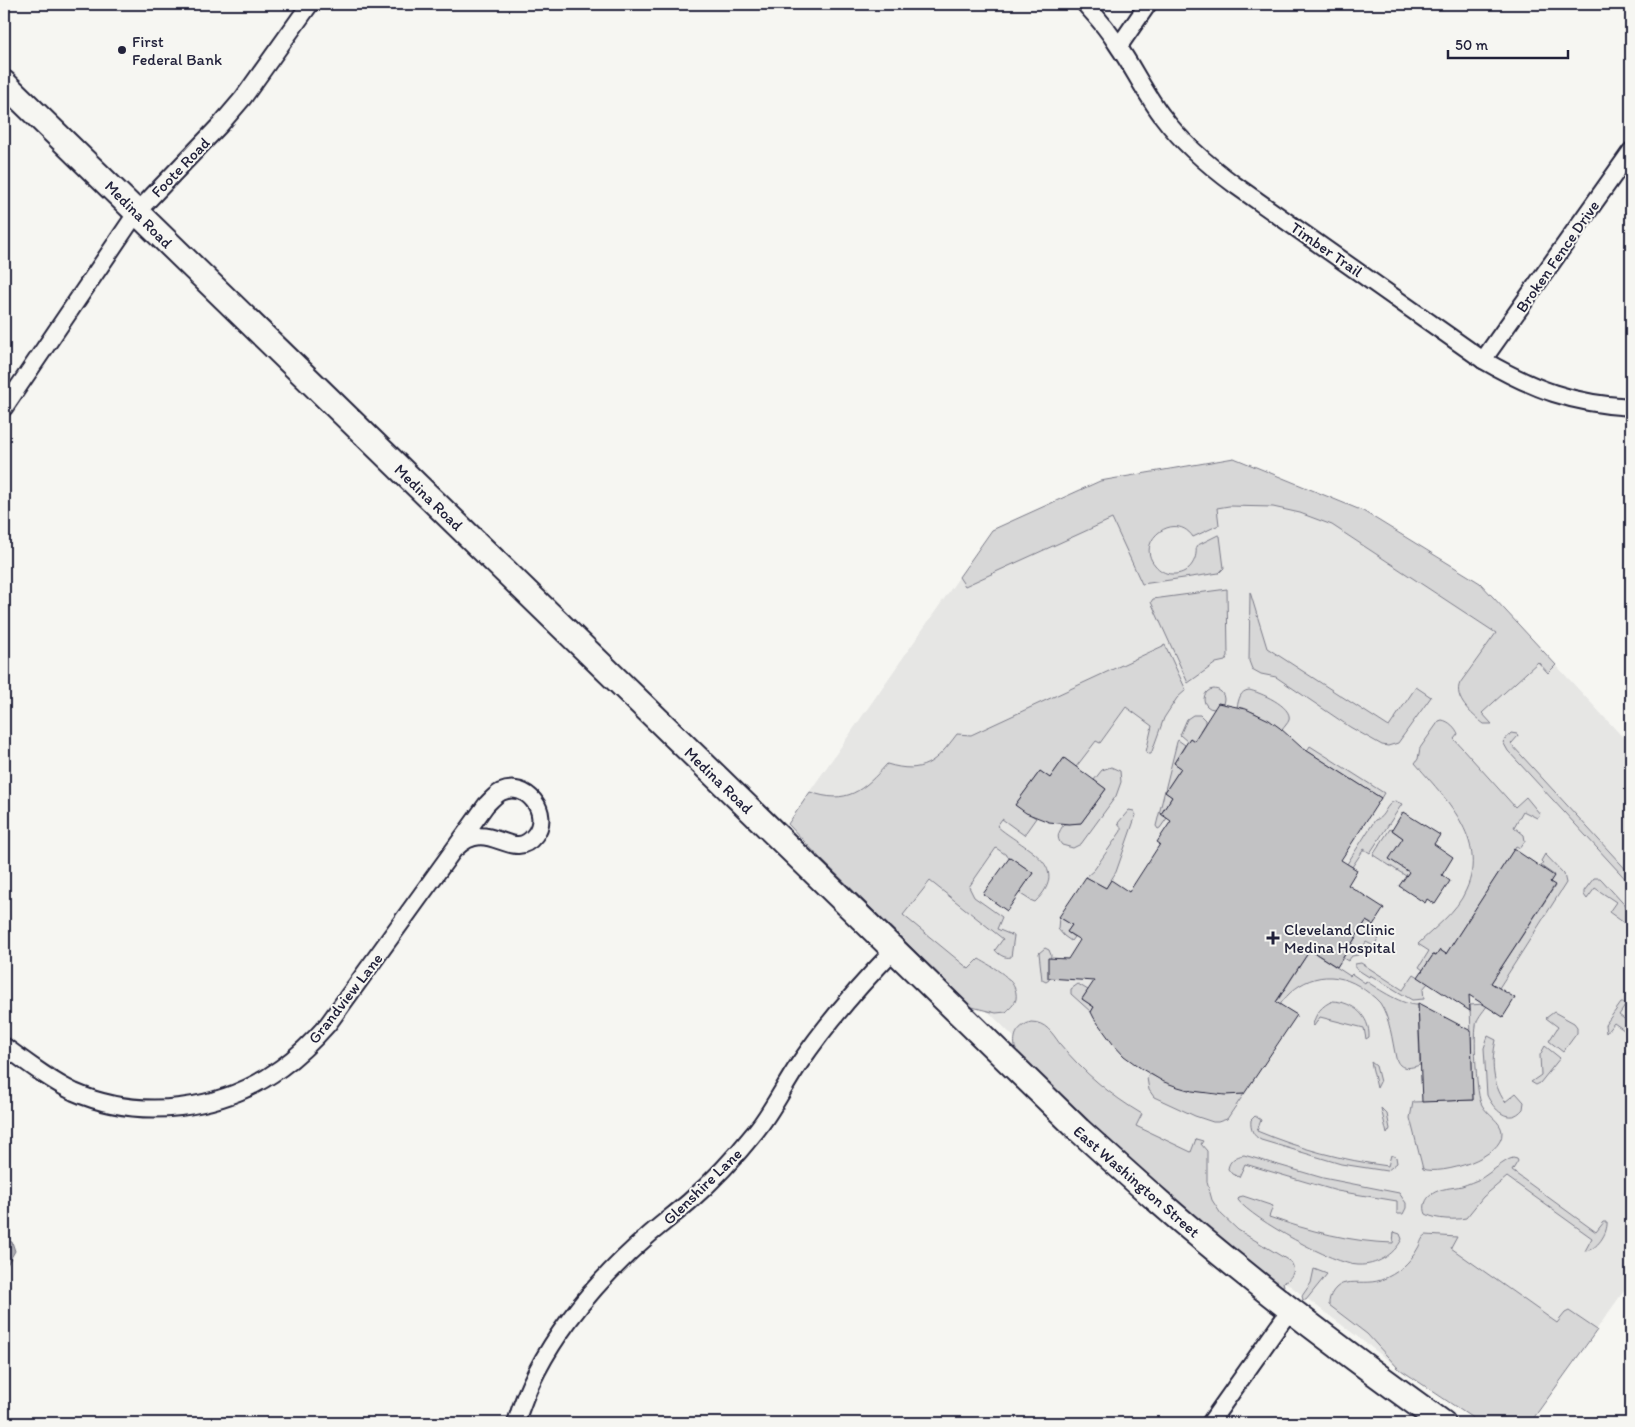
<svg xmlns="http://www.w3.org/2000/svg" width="1635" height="1427" font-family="Itim,sans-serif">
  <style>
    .built { fill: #e6e6e4 }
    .green { fill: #d7d7d7; stroke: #7c7c89 }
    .water { fill: #adadb3; stroke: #757583 }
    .building { fill: #c2c2c4; stroke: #22223b }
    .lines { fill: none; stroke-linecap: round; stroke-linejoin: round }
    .minor-casing { stroke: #22223b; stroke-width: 20 }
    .highway-casing { stroke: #22223b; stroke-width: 28 }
    .minor { stroke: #f6f6f2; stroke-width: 16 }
    .highway { stroke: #f6f6f2; stroke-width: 24 }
    .poi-dot { fill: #22223b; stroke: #f6f6f2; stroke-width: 2 }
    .labels { text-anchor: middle; stroke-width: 4; stroke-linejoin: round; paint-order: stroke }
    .poi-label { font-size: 16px; fill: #22223b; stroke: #f6f6f2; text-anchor: start }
    .street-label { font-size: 16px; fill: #22223b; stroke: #f6f6f2 }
  </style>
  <rect width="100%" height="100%" fill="#f6f6f2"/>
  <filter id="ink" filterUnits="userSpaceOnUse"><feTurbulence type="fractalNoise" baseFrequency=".02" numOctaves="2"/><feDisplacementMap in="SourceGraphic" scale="10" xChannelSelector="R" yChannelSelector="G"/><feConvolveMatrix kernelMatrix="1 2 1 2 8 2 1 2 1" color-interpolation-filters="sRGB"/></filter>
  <g filter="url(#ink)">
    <!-- built -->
    <path class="built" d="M1234,458L1363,511L1480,583L1631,746V1281L1530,1423H1484L1392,1363L1239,1247L1036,1059L792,817L992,530L1100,481Z"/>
    <!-- green -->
    <g class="green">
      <path d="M1234,458L1363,511L1480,583L1556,665L1548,673L1538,662L1482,713L1492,724H1484C1472,715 1453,698 1460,683L1496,633L1332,525L1300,513L1273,507L1229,506L1217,508L1219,525L1193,537C1175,510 1134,541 1155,565C1159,570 1165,574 1172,574C1188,575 1198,561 1196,546L1218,535L1220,536L1224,568L1219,573L1142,584L1112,519L965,586L959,577L992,530L1100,481Z"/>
      <path d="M1227,589L1228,656L1225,661L1216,663L1188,683L1151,602L1153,599Z"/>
      <path d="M1250,592L1267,648L1389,727L1416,687L1431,697L1398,743L1388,746L1382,745L1350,727L1276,677L1261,674L1252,669L1249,661Z"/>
      <path d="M1165,645L1186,690L1177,698L1164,718L1151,754H1149L1146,752L1152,726L1126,707L1100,743L1096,741L1076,767L1064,758L1050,778L1040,771L1015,805L1036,818L1024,835L1002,819L997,826C1021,848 1074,864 1035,902L1030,900L1019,893L1033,873L996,848L969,887L974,897L1002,917L997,929L1014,936L1011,957C1005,959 998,954 995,950L1003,939L930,881L903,915L969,969L979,959C992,967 1019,979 1016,999C1015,1004 1009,1009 1006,1012L996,1013L972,1007L819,857L788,824L810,792C847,805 863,791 887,764C923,775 936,762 957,734L971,735Z"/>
      <circle cx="1214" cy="699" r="10"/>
      <path d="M1249,690C1259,692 1293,706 1289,720C1288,723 1284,727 1282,730L1255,713L1237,707C1239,699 1240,691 1249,690Z"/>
      <path d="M1193,715H1200L1205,720V723L1200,731L1203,734L1197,742L1190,738L1188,742L1180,735L1187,719Z"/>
      <path d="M1442,720C1449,721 1456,728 1458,734L1454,739L1515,807L1526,797L1540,814L1537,818L1523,811L1514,827L1524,835L1525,841L1520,848L1516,846L1446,954L1440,950L1436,956L1433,955L1423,970L1419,967L1429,951L1418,944C1434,928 1457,912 1466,890C1489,840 1444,797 1415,763L1418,759L1420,748L1439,721Z"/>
      <path d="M1511,733L1517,734L1518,736L1511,744L1631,875V885L1508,751L1503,742Z"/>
      <path d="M1178,740L1185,745L1174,763L1181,768L1165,792L1172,797L1161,814L1167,818L1160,828L1158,829L1156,826L1177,742Z"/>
      <path d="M1310,746L1384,793L1381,798L1307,751Z"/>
      <path d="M1111,767L1120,771L1121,782L1116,796L1081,844L1073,848L1062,845C1055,837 1059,832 1064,824L1081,823L1106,789L1094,780L1102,770Z"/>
      <path d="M1395,801L1402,804L1370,853L1364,849L1352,867L1347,864L1375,820C1385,818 1385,804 1395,801Z"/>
      <path d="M1129,810L1134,811L1136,815L1116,872L1106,888L1086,877L1094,870L1121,831V827L1118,823Z"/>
      <path d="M1390,829L1403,838L1409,872L1406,876L1373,855Z"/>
      <path d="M1545,854L1564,874L1566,883L1499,988L1491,983L1555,886L1550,882L1554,875L1541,866L1543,863L1541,861Z"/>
      <path d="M1594,878H1600L1602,880L1631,912V928L1609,912L1616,902L1595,888L1587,899L1584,895V891Z"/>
      <path d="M1059,917L1072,925L1067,932L1074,937L1071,941L1064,936L1058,929Z"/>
      <path d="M1366,921L1383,932L1374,946L1366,942L1358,955L1352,956L1348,961L1343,958Z"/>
      <path d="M1045,948L1049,950L1051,955L1049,980L1046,982L1042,980L1039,953Z"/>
      <path d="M1310,950L1350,976L1352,974L1365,983L1366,981C1378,989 1404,1006 1418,1005L1420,1065C1410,1068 1400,1071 1396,1058C1392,1040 1390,1018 1380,1003C1374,996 1366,991 1359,986C1329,968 1298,978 1279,1006L1272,1001L1278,1000Z"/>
      <path d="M1361,963L1403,990L1414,974L1428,983L1423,989L1424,999L1412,1000L1370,975L1369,977L1355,968V964Z"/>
      <path d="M1078,984L1088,990L1082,999L1094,1007L1091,1012L1071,994V989Z"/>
      <path d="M1333,1001C1353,1002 1370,1016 1369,1037L1366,1039L1364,1028L1320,1017L1314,1026L1313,1025C1315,1014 1322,1005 1333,1001Z"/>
      <path d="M1621,1003H1627L1619,1015L1631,1024V1035L1614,1023L1606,1033L1605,1025Z"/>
      <path d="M1484,1004L1487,1006C1483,1012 1476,1019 1476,1026C1474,1039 1476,1096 1482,1105C1487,1115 1501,1121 1502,1132C1504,1157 1442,1176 1423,1169L1410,1118L1413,1102L1473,1100L1470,1005Z"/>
      <path d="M1554,1012L1574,1023L1577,1027V1033L1563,1052L1549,1041L1558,1027L1546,1018Z"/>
      <path d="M1031,1022C1046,1022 1052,1033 1060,1044C1084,1073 1110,1095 1142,1114L1136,1126L1191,1152L1196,1139L1203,1141L1201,1144L1207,1151V1182L1212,1200L1221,1214L1238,1230L1291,1262C1296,1270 1293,1275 1287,1281L1283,1282L1284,1286H1279L1173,1201L1016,1052C1012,1037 1016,1027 1031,1022Z"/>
      <path d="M1488,1036L1496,1040C1491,1062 1492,1083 1505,1102L1516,1093L1524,1102L1523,1109C1509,1126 1493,1109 1487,1095L1484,1048Z"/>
      <path d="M1545,1046L1560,1058L1540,1083L1536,1085L1531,1082L1541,1075L1540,1055Z"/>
      <path d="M1371,1062L1376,1066L1380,1082L1377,1088Z"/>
      <path d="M1150,1074C1180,1090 1209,1095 1244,1094L1227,1119L1218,1122H1213L1195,1116L1154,1097L1149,1090L1147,1078Z"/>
      <path d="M1381,1108L1387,1114L1390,1129L1387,1134Z"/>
      <path d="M1255,1116L1261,1120L1257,1131C1300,1149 1342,1160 1388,1166L1391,1155L1396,1157L1397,1163L1387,1171L1341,1164L1261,1140C1253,1136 1250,1129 1251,1120Z"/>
      <path d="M1244,1155L1323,1178L1399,1193L1406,1203V1208L1403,1214H1397V1201L1337,1191L1245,1164L1239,1177L1232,1174L1228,1169C1229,1160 1237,1156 1244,1155Z"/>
      <path d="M1513,1158L1517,1159L1518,1161L1512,1171L1596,1232L1604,1222H1607C1608,1233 1597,1250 1585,1251L1592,1238L1507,1177L1483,1197L1466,1218C1456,1220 1436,1220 1426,1214C1423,1207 1425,1199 1432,1194C1440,1188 1453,1188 1462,1186C1468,1184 1475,1181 1480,1179C1489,1174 1506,1159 1513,1158Z"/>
      <path d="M1243,1196L1273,1206L1269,1217C1310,1231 1350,1242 1393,1243L1394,1232L1400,1234L1402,1239C1394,1255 1376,1266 1358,1265C1335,1265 1252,1219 1238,1200L1239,1197Z"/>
      <path d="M1426,1235L1457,1237L1451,1248L1557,1323L1565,1313L1569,1311L1597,1330L1530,1423H1480L1398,1368L1367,1334L1329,1305C1328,1296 1336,1284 1346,1283C1358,1281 1369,1284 1381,1280C1397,1274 1410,1263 1418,1248C1421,1243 1421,1238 1426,1235Z"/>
      <path d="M1314,1269L1327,1274L1306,1300H1303L1302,1296L1311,1283Z"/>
    </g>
    <!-- water -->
    <path class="water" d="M4,1241L12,1242L15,1251L4,1270Z"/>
    <!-- building -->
    <g class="building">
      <path d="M1218,703L1246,709L1269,720L1280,728L1301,747L1381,798L1341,860L1357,870L1348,885L1384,908L1373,925L1366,921L1337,967L1310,950L1276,1002L1297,1015L1244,1094L1225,1095L1192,1091L1178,1087L1164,1082L1142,1069L1124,1056L1113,1044L1094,1018L1091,1012L1094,1007L1082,999L1094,981L1048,978V958L1068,959L1080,940L1067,932L1072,925L1059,917L1086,877L1106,888L1111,880L1129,892L1160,844L1157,842L1171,821L1161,814L1172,797L1165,792L1181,768L1174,763L1190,738L1194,741Z"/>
      <path d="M1064,758L1106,789L1081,823L1069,824L1049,822L1026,813L1015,805L1040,771L1050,778Z"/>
      <path d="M1403,812L1440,835L1434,844L1453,857L1442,875L1450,881L1435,904L1427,899L1425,903L1399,886L1409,872L1389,859L1403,838L1392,830Z"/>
      <path d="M1514,849L1554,876L1550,882L1555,885L1491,983L1515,998L1503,1017L1469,995L1470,1011L1418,977L1433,955L1436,956L1440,950L1446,954Z"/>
      <path d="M1010,857L1033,873L1007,911L983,894Z"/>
      <path d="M1418,1003L1471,1031L1473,1100L1422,1102Z"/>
    </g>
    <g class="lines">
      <!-- minor casing -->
      <g class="minor-casing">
        <g id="minor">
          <path d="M1085,4C1097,17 1109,31 1118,46C1134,69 1146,95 1163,117C1183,144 1208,165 1235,185L1483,360C1533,389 1573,404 1631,407"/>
          <path d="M1119,46L1148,4"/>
          <path d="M1483,360L1631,151"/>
          <path d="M4,408L137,212L220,125L243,98L310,4"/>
          <path d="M4,1046C26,1062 49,1080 74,1092C140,1121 222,1111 281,1068C299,1055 314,1040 328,1024L486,805C491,800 495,795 501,792C526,780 552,813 535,835C512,865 489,815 456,848"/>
          <path d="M516,1423C537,1350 593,1283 650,1234C663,1223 676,1213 689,1202C713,1181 736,1156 756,1131C773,1110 784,1086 799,1064C827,1023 859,986 894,950"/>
          <path d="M1210,1423L1290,1310"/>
        </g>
      </g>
      <!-- highway casing -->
      <g class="highway-casing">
        <path id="highway" d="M4,83L1079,1130C1133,1179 1186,1227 1243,1272C1308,1325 1375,1374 1443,1423"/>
      </g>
      <!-- minor -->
      <use href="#minor" class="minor"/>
      <!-- highway -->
      <use href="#highway" class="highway"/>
    </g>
  </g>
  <!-- markers -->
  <g class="poi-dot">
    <circle cx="122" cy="50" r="5"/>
    <path d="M1270.5 930.5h5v5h5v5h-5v5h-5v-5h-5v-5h5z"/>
  </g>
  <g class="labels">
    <!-- poi labels -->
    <g class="poi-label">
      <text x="132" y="47">First<tspan x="132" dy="18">Federal Bank</tspan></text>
      <text x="1284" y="935">Cleveland Clinic<tspan x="1284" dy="18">Medina Hospital</tspan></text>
    </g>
    <!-- street labels -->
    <g class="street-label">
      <text transform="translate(180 167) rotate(-46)" y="6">Foote Road</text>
      <text transform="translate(139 214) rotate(45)" y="6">Medina Road</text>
      <text transform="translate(1327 249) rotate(35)" y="6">Timber Trail</text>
      <text transform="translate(1557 256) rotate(-55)" y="6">Broken Fence Drive</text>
      <text transform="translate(429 497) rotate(44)" y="6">Medina Road</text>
      <text transform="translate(719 780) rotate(44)" y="6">Medina Road</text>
      <text transform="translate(345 998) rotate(-52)" y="6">Grandview Lane</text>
      <text transform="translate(1137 1181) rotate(41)" y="6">East Washington Street</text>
      <text transform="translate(702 1186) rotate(-44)" y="6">Glenshire Lane</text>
    </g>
  </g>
  <!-- margin -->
  <rect width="1635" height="1427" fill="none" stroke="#f6f6f2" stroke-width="20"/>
  <rect x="10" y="10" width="1615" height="1407" fill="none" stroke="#22223b" stroke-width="2" filter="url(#ink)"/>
  <!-- scale -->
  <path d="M1448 50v8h120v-8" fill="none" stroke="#22223b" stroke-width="2.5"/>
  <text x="1455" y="50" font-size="15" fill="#22223b" stroke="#f6f6f2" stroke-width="4" paint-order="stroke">50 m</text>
</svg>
